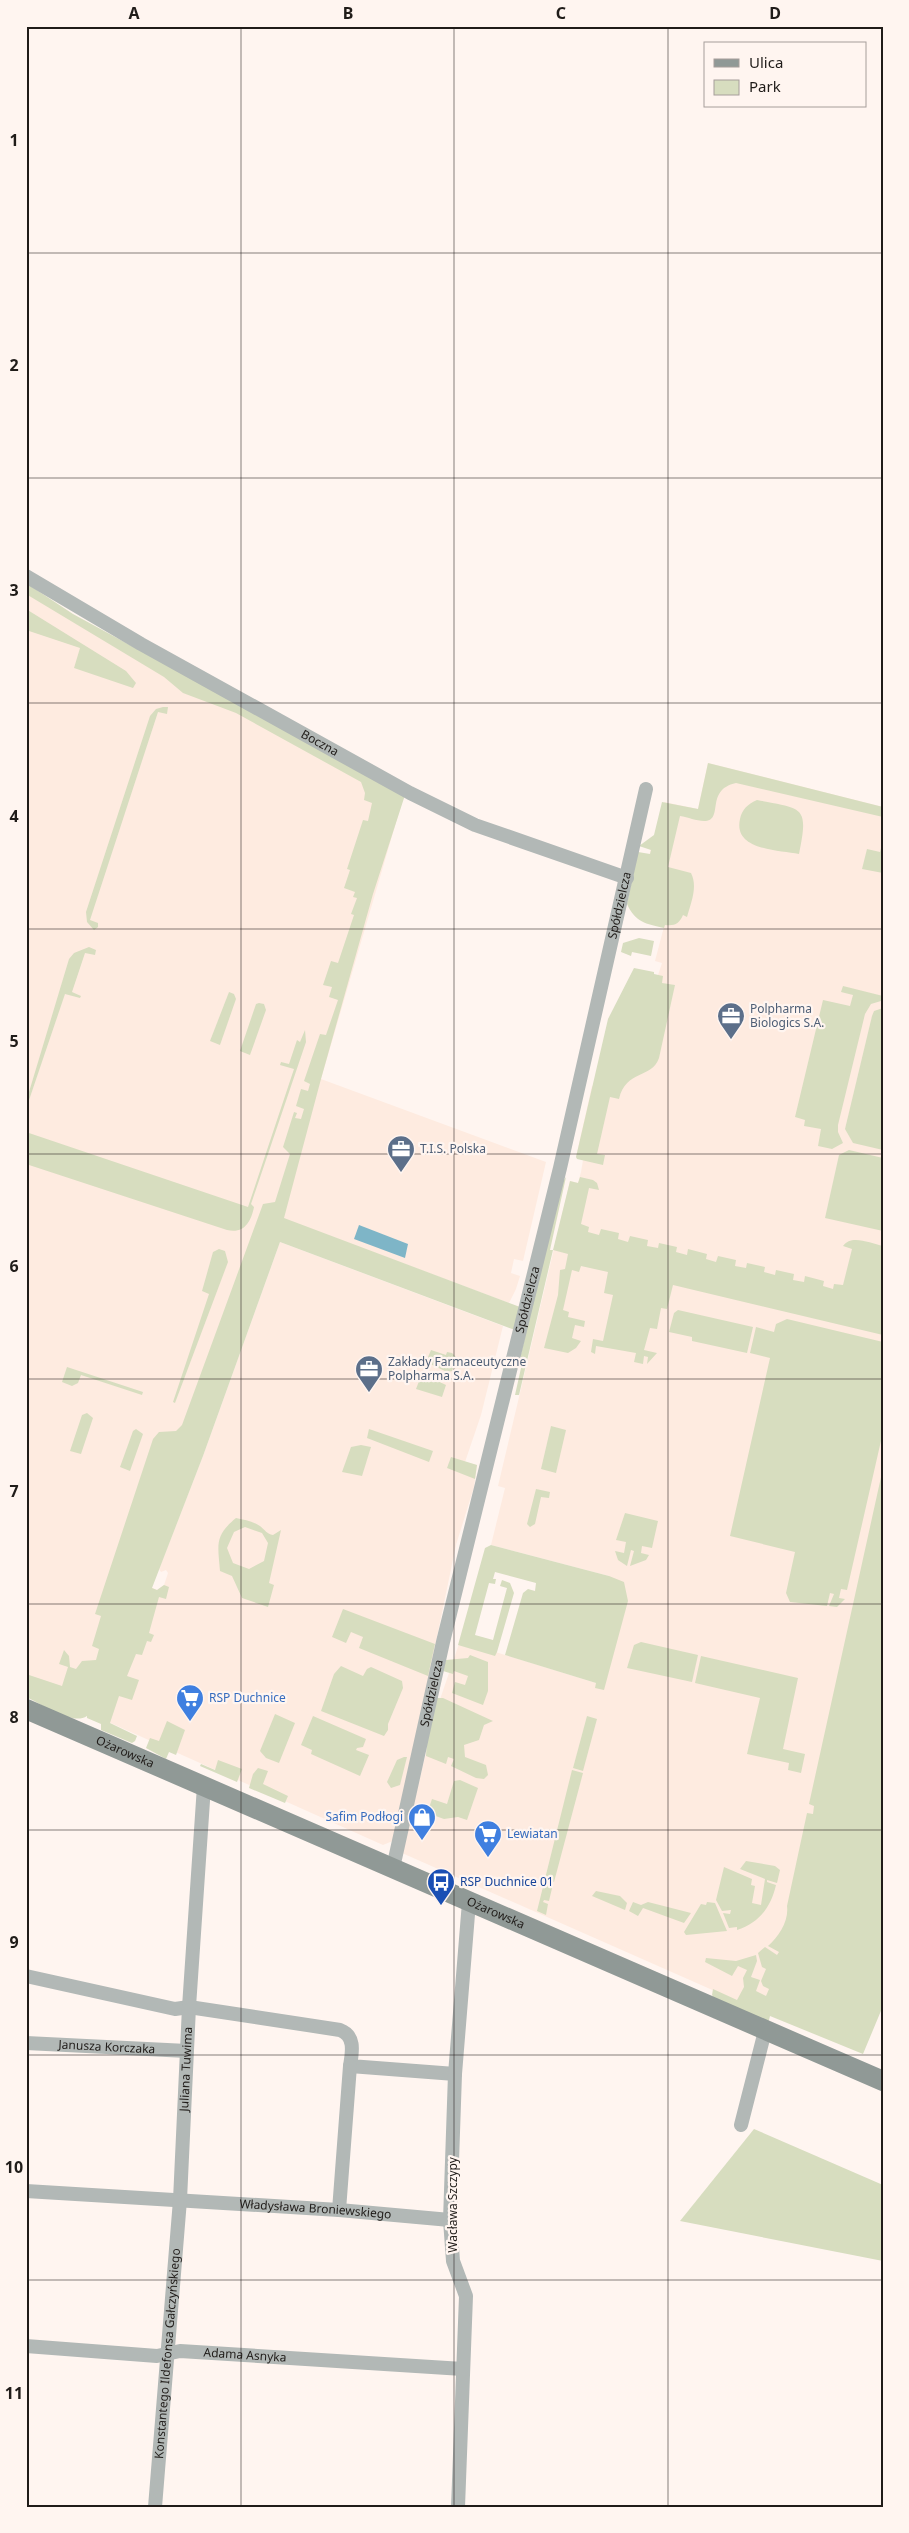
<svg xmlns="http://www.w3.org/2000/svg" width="909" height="2533" font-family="'Noto Sans',sans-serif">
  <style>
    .built { fill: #feebe0 }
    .green { fill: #d7ddbf; fill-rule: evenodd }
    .water { fill: #7eb5c7 }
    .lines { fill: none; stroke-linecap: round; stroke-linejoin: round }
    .minor { stroke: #b2b8b6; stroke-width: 14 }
    .secondary { stroke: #909996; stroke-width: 20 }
    .grid { fill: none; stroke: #201c19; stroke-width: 1; stroke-opacity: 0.55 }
    .labels { text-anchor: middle; stroke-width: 4.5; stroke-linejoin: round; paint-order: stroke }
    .street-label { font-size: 12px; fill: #201c19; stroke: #fff5f0 }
    .service-label { font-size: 12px; fill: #4e5e75; stroke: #fff5f0; text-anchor: start }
    .shop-label { font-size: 12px; fill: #366cbe; stroke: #fff5f0; text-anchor: start }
    .transit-label { font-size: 12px; fill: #164399; stroke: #fff5f0; text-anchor: start }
    .neatline { fill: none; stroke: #201c19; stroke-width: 2 }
    .grid-label { font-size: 16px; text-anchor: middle; font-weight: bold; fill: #201c19 }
  </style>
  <rect width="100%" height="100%" fill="#fff5f0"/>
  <!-- built -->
  <g class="built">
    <path d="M26,591L402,802L321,1079L546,1162L523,1261L514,1259L511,1273L520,1276L516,1289L509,1303L284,1219L89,1712L26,1686Z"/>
    <path d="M708,763L883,807V1501L769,2015L402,1853L436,1711L460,1641L596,1683L609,1576L491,1545L505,1488L498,1486L570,1181L578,1183L581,1172L583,1160L576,1157L592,1086H597L661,976L658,975L662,963L655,961L666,919L649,856L664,802L698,809Z"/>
    <path d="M280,1242L503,1326L481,1415L465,1462L477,1465L474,1487L456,1545L395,1840L383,1845L104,1720L152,1588L157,1590L164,1585L168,1573L166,1570L161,1572L159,1569L203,1456Z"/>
  </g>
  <!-- green -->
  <g class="green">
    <path d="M26,583L73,614L405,795L373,894L321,1079L284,1218L520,1307L515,1330L280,1242L203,1456L152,1588L157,1590L164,1585L169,1587L166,1599L159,1597L149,1633L154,1635L151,1642L147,1641L142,1655L136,1654L127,1676L139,1680L132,1700L119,1696L110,1723L137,1736L135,1741L132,1743L101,1730V1724L87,1718V1716C72,1726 42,1704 26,1697V1674L62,1686L68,1667L59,1664L64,1650L69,1656L70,1667L76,1669L82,1661L96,1660L99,1649L92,1646L101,1616L95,1614L153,1439L159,1432L176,1431L182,1425L263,1204L275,1202L290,1154L283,1147L294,1112L297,1113L295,1118L301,1119L304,1109L296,1106L301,1089L308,1091L310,1084L304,1081L320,1034L326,1035L338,1000L329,997L332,987L323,985L331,961L338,963L354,915L351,914L357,898L353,897L355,892L344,888L350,870L347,869L363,820L368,821L372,803L364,800L365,793L361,782L236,713L183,693L164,677L26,594Z"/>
    <path d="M26,609L126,671L136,683L133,688L74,668L80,648L26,630Z"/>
    <path d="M163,707H168L167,714L158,712L90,920L98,923V927L94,930L87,922L86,912L150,716L156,709Z"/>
    <path d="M708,763L883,807V817L736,783C704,790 725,821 704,821C696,821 688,817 680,816L668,867L691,873C698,887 691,902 687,917L683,915C679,924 675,926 665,925L664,928C646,924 635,922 627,904L638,852L650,854L651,850L639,846L654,835L662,802L698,809Z"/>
    <path d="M757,800C803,809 809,805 799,854C778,850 733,850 740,819C742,809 748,804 757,800Z"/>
    <path d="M883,840V873L862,869L867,849L880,852Z"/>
    <path d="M639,938L654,941L651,956L632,952L631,956L621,952L623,943Z"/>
    <path d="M89,947L96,950L95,955L85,953L72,992L81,996L80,998L65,994L26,1109V1102L69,959L74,953Z"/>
    <path d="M634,968L654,972V974L663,976L662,983L675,985L659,1058C652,1079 626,1069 619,1099L610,1097L597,1154L605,1155L603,1165L577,1159L576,1157L608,1019Z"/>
    <path d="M843,986L883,996L881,1001L871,1004L865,1014L838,1125V1132L843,1143L832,1149L818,1146L821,1129L804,1126L805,1120L795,1117L823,1000L850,1006L853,995L841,992Z"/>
    <path d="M229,992L234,994L236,999L220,1045L210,1041Z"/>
    <path d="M259,1003L264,1004L266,1010L250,1055L240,1051L256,1004Z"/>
    <path d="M883,1008V1150L853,1143L845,1129L872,1016L874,1011Z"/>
    <path d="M305,1030L306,1042L251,1204L254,1207C251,1222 244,1234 227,1230L26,1164V1132L248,1207L294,1069L280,1065L281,1062L289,1064L297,1040L300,1042Z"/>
    <path d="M849,1150L883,1158V1231L825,1218L839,1155Z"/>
    <path d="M566,1177L550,1250H553L570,1181L578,1183L580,1177L593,1180L597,1183L599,1190L589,1188L581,1224L589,1227L588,1232L599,1235L601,1229L619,1233L618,1239L628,1242L630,1236L648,1240L647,1246L658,1248L659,1243L677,1247L676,1252L687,1255L688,1249L707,1254L706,1259L716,1262L718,1256L736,1260L735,1266L746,1268L747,1263L765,1267L764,1272L775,1275L776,1270L794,1274L793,1280L804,1282L805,1276L824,1281L823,1286L833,1289L834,1284L843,1285L852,1249L843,1246C851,1234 870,1243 883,1246V1335L673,1285L667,1309L661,1308L657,1329L650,1328L644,1350L657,1353L647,1364L648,1357L644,1356L643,1364L634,1362L636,1353L596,1346L595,1354L591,1352L593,1339L603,1341L613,1295L604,1293L608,1272L581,1266L579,1272L572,1270L563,1310L569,1312L568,1317L585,1321L584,1327L575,1325L572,1338L581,1341L576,1348L568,1353L544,1348L558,1295L560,1270L565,1269L568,1254L553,1250L519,1395H515L523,1359L520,1358L561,1184Z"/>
    <path d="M219,1249L225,1251L228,1262L175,1403L173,1402L209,1294L202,1291L213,1252Z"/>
    <path d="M678,1310L753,1327L747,1353L692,1341V1337L669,1332L674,1313Z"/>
    <path d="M787,1319L883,1342V1432L847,1590L841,1589L839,1598L845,1599L837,1607L829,1606L834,1594L830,1593L827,1606L790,1602L786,1593L795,1552L730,1536L770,1358L750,1353L756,1327L774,1332L776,1324Z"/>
    <path d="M431,1350L446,1355L447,1352L452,1353L457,1358L452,1371L447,1372L426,1362Z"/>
    <path d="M67,1367L143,1392L142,1395L81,1375L78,1383L72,1386L62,1382Z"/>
    <path d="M421,1376L428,1379L429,1377L446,1385L442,1397L416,1389Z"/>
    <path d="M87,1413L93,1418L81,1454L70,1451L82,1415Z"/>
    <path d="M551,1426L566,1430L556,1473L541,1469Z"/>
    <path d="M136,1429L143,1434L130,1471L120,1467L133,1431Z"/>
    <path d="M369,1429L433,1451L429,1462L367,1438Z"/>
    <path d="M361,1445L371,1447L362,1476L342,1472L351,1447Z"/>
    <path d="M451,1457L477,1465L475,1479L447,1468Z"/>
    <path d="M883,1468V2006L863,2054L770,2016L768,2024L717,2003L712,1995L713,1989L737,2000L744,1987L743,1978L747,1970L738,1966L732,1976L705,1962L706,1958L736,1961L756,1955L757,1961L751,1977L760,1980L756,1991L766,1996L769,1989L763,1986L761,1981L766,1969L762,1967L758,1953L765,1947L777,1955L779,1952L768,1946C779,1936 789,1921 787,1906L807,1813L813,1814L814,1806L809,1804Z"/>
    <path d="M536,1489L550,1492L549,1498L541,1497L535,1524L530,1527L527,1524Z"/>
    <path d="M625,1513L658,1521L652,1548L642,1546L641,1553L649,1555L646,1560L630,1566L634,1551L631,1550L627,1566L618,1560L615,1551L624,1553L626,1542L616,1540Z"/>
    <path d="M236,1518C245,1520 252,1521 260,1526C265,1530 267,1534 273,1535L281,1530L269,1583L274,1585L268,1607L242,1598L232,1576L220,1571C218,1545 214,1536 236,1518ZM245,1527L262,1533L268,1543L264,1561L249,1569L233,1563L227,1548L234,1532Z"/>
    <path d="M491,1545L609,1576L624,1582L628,1601L604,1690L595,1688L596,1683L505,1655L523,1593L528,1589L535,1591L536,1583L495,1572L493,1579H496L495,1584L489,1583L475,1635L493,1640L507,1588L500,1586L502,1580L510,1583L514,1593L497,1652L495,1656L458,1645L485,1548Z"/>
    <path d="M343,1609L435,1644L428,1676L359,1648L363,1637L351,1632L346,1643L332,1637Z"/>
    <path d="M641,1642L698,1655L692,1682L627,1668L634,1645Z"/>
    <path d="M470,1655L488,1662V1691L483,1705L452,1693L455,1682L465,1685L468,1676L454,1671L453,1674L443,1671L446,1660L468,1658Z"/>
    <path d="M701,1656L798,1678L783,1749L805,1754L801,1773L788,1770L789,1763L747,1754L760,1698L695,1683Z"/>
    <path d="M341,1666L363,1676L367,1669L371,1667L402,1681L403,1688L388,1724V1730L384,1736L321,1711L334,1674Z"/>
    <path d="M437,1698H443L493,1721L484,1725L479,1740L464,1745L465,1757L486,1765L488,1775L484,1779L476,1778L451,1766L454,1759L448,1757L446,1764L426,1756L427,1739Z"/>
    <path d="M275,1714L295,1723L279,1763L266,1758L260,1751Z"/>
    <path d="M313,1716L366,1739L363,1747L357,1748L356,1750L369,1755L360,1776L311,1754L312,1750L301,1745Z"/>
    <path d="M587,1716L597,1719L583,1771L573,1768Z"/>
    <path d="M167,1721L185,1730L176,1755L169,1752L166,1759L146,1748L150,1738L159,1741Z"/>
    <path d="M404,1757H407L400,1785L391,1788L387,1782L397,1760Z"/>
    <path d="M218,1760L242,1769L237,1782L200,1766L201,1764L215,1770Z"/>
    <path d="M258,1768L268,1771L263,1784L288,1796L285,1803L249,1788L253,1774Z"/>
    <path d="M572,1770L583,1773L554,1882L548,1880L547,1883L553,1884L549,1901L544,1900L543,1902L548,1904L546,1915L537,1911Z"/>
    <path d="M460,1780L478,1788L467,1820L458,1817L444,1819L430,1814L428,1811L432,1799L447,1804L454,1781Z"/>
    <path d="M746,1861L775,1866L780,1870L777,1883L767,1880V1882L776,1885C771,1907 759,1923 737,1930V1927L729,1928L723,1913L730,1914L731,1910L722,1911L716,1900L724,1867L752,1879L751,1885L755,1886L752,1903L761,1905L765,1879L740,1869Z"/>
    <path d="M596,1891L620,1896L627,1903L625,1910L592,1896Z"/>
    <path d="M633,1902L641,1905L648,1902L691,1913L684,1923L643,1908L638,1916L629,1911Z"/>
    <path d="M707,1902L715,1903L727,1931L686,1935L684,1932L701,1904L706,1905Z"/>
    <path d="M754,2129L883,2185V2261L680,2221Z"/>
  </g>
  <!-- water -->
  <path class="water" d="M359,1225L408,1244L405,1258L354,1239Z"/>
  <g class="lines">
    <!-- minor -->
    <g class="minor">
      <path id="s1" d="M26,576L141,644L410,793L475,825L627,878"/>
      <path id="s2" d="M393,1868L443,1642L560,1168L646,789"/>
      <path d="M26,1976L175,2009L189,2007L340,2030C356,2036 352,2053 350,2066L455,2074"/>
      <path id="s3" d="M26,2043L187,2051"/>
      <path d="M741,2125L765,2031"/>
      <path id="s4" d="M26,2191L339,2210L450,2220"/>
      <path d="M339,2210L350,2066"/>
      <path id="s5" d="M26,2346L157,2356L180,2351L463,2369"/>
      <path id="s6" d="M155,2507L180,2200L189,2007L204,1786"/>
      <path d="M458,2507L466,2296L453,2261L450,2220L455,2074L469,1902"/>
    </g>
    <!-- secondary -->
    <path class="secondary" id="s7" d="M26,1709L883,2081"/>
  </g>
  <!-- grid -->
  <path class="grid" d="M241,26V2507M454,26V2507M668,26V2507M26,253H883M26,478H883M26,703H883M26,929H883M26,1154H883M26,1379H883M26,1604H883M26,1830H883M26,2055H883M26,2280H883"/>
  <!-- icons -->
  <defs>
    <g id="office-pin" transform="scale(1.4375)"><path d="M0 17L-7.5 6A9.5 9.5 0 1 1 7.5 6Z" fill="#5c6f8a" stroke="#fff5f0"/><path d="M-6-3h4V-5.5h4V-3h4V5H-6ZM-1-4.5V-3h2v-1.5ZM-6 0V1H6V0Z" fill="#fff"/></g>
    <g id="supermarket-pin" transform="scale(1.4375)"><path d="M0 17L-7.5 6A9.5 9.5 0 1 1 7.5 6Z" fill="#3f7fe0" stroke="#fff5f0"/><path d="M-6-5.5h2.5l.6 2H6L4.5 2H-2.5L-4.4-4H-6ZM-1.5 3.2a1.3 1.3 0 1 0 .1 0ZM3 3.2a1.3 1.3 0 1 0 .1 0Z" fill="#fff"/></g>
    <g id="shop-pin" transform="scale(1.4375)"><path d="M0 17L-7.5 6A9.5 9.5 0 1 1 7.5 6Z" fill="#3f7fe0" stroke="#fff5f0"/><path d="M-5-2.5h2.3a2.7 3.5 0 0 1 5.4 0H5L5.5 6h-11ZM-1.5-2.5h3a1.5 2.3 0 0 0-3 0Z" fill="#fff"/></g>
    <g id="bus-pin" transform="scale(1.4375)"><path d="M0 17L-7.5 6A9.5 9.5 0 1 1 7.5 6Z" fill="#1a4fb4" stroke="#fff5f0"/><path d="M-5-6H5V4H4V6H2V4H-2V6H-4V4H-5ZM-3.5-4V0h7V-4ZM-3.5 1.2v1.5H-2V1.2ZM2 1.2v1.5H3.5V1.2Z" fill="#fff"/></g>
  </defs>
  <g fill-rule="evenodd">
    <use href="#office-pin" x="731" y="1016"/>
    <use href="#office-pin" x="401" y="1149"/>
    <use href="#office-pin" x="369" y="1369"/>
    <use href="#supermarket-pin" x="190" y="1698"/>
    <use href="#shop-pin" x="422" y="1817"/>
    <use href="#supermarket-pin" x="488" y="1834"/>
    <use href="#bus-pin" x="441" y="1882"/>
  </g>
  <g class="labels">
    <!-- street labels -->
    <g class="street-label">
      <text dy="4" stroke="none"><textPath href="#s1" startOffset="338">Boczna</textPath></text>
      <text dy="4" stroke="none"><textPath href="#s2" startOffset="989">Spółdzielcza</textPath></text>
      <text dy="4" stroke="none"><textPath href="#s2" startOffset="584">Spółdzielcza</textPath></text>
      <text dy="4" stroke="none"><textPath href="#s2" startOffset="179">Spółdzielcza</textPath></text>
      <text dy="4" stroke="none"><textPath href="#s7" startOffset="108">Ożarowska</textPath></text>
      <text dy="4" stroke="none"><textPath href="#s7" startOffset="512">Ożarowska</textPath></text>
      <text dy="4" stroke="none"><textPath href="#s3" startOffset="81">Janusza Korczaka</textPath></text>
      <text dy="4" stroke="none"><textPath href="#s6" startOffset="439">Juliana Tuwima</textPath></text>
      <text transform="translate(453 2205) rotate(-90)" y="4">Wacława Szczypy</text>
      <text dy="4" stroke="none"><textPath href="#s4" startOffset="290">Władysława Broniewskiego</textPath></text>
      <text dy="4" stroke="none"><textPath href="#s6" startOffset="154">Konstantego Ildefonsa Gałczyńskiego</textPath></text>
      <text dy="4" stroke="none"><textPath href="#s5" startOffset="220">Adama Asnyka</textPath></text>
    </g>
    <!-- service labels -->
    <g class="service-label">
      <text x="750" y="1013">Polpharma<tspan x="750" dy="14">Biologics S.A.</tspan></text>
      <text x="420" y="1153">T.I.S. Polska</text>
      <text x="388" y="1366">Zakłady Farmaceutyczne<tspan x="388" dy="14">Polpharma S.A.</tspan></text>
    </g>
    <!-- shop labels -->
    <g class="shop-label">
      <text x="209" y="1702">RSP Duchnice</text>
      <text x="403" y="1821" text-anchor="end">Safim Podłogi</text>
      <text x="507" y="1838">Lewiatan</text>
    </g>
    <!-- transit labels -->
    <g class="transit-label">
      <text x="460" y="1886">RSP Duchnice 01</text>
    </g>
  </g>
  <!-- border -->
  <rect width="909" height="2533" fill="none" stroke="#fff5f0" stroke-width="55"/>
  <!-- legend -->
  <rect x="704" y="42" width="162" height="65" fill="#fff5f0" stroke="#a69e9a"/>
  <rect x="714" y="59" width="25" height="8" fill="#909996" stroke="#a69e9a"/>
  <text x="749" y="68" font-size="15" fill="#201c19">Ulica</text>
  <rect x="714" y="80" width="25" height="15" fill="#d7ddbf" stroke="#a69e9a"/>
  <text x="749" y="92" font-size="15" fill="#201c19">Park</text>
  <rect x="28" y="28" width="854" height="2478" class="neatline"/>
  <g class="grid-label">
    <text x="134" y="19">A</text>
    <text x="348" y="19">B</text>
    <text x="561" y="19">C</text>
    <text x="775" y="19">D</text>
    <text x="14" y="146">1</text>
    <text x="14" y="371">2</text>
    <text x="14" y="596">3</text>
    <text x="14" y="822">4</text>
    <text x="14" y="1047">5</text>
    <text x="14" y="1272">6</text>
    <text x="14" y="1497">7</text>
    <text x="14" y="1723">8</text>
    <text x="14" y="1948">9</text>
    <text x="14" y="2173">10</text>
    <text x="14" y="2399">11</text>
  </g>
</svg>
